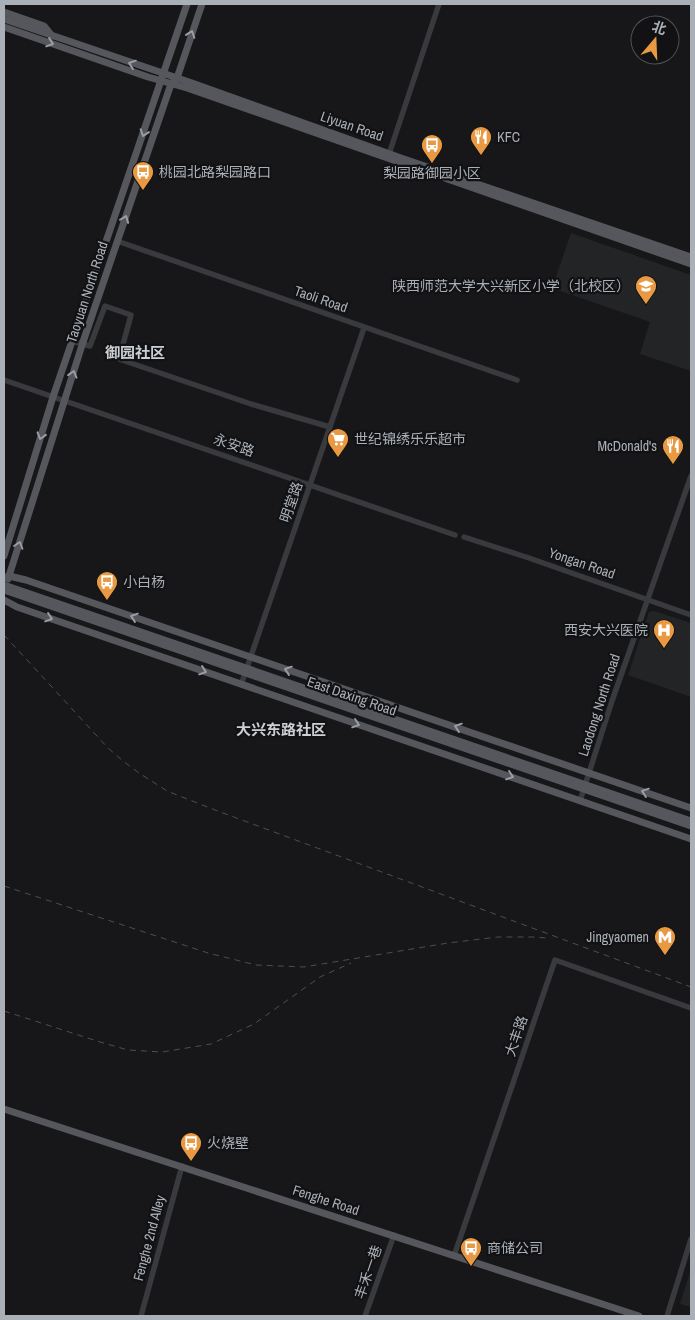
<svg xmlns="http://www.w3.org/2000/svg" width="695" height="1320" font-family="'Archivo Narrow','Noto Sans SC',sans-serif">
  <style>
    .built { fill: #232426 }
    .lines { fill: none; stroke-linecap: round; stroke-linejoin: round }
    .minor { stroke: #383a3e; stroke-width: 5.5 }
    .major { stroke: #55575d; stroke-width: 7 }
    .rail { stroke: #4b4e53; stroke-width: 1; stroke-dasharray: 6 5; stroke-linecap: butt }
    .oneway { stroke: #999ea6 }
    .labels { text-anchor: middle; stroke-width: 4.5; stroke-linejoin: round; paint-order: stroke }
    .street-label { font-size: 14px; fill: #aab0b8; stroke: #121214 }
    .poi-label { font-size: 14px; fill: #aab0b8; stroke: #121214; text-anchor: start }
    .neighbourhood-label { font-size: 15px; font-weight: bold; fill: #cbcfd4; stroke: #121214 }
  </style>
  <rect width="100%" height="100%" fill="#171719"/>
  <!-- built -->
  <g class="built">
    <path d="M571,233L691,275V371L640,354L650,322L552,288Z"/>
    <path d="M654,611L691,623V697L628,675L649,612Z"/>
    <path d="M691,1269V1307L680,1304Z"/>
  </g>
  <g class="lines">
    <!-- minor -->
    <g class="minor">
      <path d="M388,157L439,4"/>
      <path d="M117,241L517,380"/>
      <path d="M72,341L90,346L105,306L131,315L119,359L251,404L330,427"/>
      <path d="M4,380L455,535"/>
      <path d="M464,537L529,558L691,615"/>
      <path d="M241,685L364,328"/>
      <path d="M580,801L612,701L691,476"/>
      <path d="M454,1256L555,960L691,1008"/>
      <path d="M141,1316L182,1166"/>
      <path d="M365,1316L394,1235"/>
      <path d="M667,1316L691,1239"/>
    </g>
    <!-- major -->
    <g class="major">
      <path d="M4,12L44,26L52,36"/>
      <path d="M4,19L192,83L401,158L691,257"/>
      <path d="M4,27L148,77L187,88L691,264"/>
      <path d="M4,556L53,397L187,4"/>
      <path d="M4,578L9,576L26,580L691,808"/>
      <path d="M8,579L83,342L171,84L177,78L202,4"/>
      <path d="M4,585L691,821"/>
      <path d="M4,590L691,826"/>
      <path d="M4,600L17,607L691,839"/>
      <path d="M4,1109L639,1316"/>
    </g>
    <!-- rail -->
    <g class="rail">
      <path d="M4,635L108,748L123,761L139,773L167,791L215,810L691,987"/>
      <path d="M4,886L208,953L256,965L304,967L448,943L498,937H535L546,938"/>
      <path d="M4,1011L100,1042L128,1050L162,1052L211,1044L254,1024L320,977L351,963"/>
    </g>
  </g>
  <!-- one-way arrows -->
  <defs><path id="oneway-chevron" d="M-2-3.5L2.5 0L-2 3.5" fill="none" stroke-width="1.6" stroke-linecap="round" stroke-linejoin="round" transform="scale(1.25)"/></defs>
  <g class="oneway">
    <use href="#oneway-chevron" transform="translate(191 34) rotate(-71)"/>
    <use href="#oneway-chevron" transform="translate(50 43) rotate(19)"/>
    <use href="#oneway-chevron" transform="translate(132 64) rotate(-161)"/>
    <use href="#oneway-chevron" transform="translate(144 133) rotate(109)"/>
    <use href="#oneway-chevron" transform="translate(125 219) rotate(-69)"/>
    <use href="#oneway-chevron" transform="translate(73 374) rotate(-73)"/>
    <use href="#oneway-chevron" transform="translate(41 436) rotate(107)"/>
    <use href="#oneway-chevron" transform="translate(19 545) rotate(-72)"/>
    <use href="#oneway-chevron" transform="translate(134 617) rotate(-161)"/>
    <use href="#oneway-chevron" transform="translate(49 618) rotate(19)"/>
    <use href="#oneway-chevron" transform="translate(288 670) rotate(-161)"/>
    <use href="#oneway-chevron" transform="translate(203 671) rotate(19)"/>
    <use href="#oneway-chevron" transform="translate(356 724) rotate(19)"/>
    <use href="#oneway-chevron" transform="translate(458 727) rotate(-161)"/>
    <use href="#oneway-chevron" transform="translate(510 776) rotate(19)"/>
    <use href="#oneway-chevron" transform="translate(645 792) rotate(-161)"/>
  </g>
  <!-- icons -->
  <defs>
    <g id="restaurant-pin" transform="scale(1.125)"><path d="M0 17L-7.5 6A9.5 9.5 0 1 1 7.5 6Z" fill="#e89941" stroke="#121214"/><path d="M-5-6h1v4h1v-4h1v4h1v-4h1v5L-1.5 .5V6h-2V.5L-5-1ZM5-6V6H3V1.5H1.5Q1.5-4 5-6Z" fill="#fff"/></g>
    <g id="bus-pin" transform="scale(1.125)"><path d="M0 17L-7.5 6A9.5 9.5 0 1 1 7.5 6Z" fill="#e89941" stroke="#121214"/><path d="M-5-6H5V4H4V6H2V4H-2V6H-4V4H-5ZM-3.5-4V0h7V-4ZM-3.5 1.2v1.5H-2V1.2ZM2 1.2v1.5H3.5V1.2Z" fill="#fff"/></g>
    <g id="school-pin" transform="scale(1.125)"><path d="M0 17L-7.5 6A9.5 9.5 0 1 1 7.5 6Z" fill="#e89941" stroke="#121214"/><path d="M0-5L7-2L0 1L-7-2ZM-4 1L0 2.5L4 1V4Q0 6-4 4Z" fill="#fff"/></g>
    <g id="supermarket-pin" transform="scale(1.125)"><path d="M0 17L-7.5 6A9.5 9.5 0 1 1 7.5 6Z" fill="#e89941" stroke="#121214"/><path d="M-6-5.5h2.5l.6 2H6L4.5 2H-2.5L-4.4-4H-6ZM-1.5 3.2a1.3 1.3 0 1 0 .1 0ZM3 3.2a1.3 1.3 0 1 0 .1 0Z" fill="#fff"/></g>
    <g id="hospital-pin" transform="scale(1.125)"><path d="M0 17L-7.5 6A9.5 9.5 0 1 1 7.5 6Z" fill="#e89941" stroke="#121214"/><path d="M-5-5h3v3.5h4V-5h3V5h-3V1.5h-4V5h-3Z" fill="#fff"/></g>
    <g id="metro-pin" transform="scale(1.125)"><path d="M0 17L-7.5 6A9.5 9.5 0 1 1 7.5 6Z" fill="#e89941" stroke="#121214"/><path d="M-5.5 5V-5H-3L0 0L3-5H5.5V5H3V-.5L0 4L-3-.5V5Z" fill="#fff"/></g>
  </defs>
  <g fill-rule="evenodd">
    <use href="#restaurant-pin" x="481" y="137"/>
    <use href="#bus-pin" x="432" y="145"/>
    <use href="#bus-pin" x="143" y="172"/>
    <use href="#school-pin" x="646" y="286"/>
    <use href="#supermarket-pin" x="338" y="439"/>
    <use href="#restaurant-pin" x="673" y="446"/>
    <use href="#bus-pin" x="107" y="582"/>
    <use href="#hospital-pin" x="664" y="630"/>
    <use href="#metro-pin" x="665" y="937"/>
    <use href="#bus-pin" x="191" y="1143"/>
    <use href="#bus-pin" x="471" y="1248"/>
  </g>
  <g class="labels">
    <!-- street labels -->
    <g class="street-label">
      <text transform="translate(352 126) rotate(19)" y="5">Liyuan Road</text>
      <text transform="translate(87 292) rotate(-72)" y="5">Taoyuan North Road</text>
      <text transform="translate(321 299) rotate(19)" y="5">Taoli Road</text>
      <text transform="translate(234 445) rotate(19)" y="5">永安路</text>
      <text transform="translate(291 502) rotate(-71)" y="5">明堂路</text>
      <text transform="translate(582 563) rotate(19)" y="5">Yongan Road</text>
      <text transform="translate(352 696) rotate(19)" y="5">East Daxing Road</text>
      <text transform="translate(599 705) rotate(-72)" y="5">Laodong North Road</text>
      <text transform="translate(516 1036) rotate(-71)" y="5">大丰路</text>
      <text transform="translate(326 1200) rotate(18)" y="5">Fenghe Road</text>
      <text transform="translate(149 1238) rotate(-75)" y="5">Fenghe 2nd Alley</text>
      <text transform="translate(368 1272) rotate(-71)" y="5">丰禾一巷</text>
    </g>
    <!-- poi labels -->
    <g class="poi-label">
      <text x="497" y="142">KFC</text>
      <text x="159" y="177">桃园北路梨园路口</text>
      <text x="432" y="178" text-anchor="middle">梨园路御园小区</text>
      <text x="630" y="291" text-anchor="end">陕西师范大学大兴新区小学（北校区）</text>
      <text x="354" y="444">世纪锦绣乐乐超市</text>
      <text x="657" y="451" text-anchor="end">McDonald's</text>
      <text x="123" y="587">小白杨</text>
      <text x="648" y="635" text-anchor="end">西安大兴医院</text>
      <text x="649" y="942" text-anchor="end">Jingyaomen</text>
      <text x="207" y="1148">火烧壁</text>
      <text x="487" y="1253">商储公司</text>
    </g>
    <!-- neighbourhood labels -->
    <g class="neighbourhood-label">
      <text x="135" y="358">御园社区</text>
      <text x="281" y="735">大兴东路社区</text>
    </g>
  </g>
  <!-- border -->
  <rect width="695" height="1320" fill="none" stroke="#aab0b8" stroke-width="10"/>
  <!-- north arrow -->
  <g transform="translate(655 40) rotate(19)"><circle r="24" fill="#121214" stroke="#4f5156"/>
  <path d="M0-4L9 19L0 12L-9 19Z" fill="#e89941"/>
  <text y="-8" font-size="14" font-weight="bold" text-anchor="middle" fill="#aab0b8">北</text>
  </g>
</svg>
